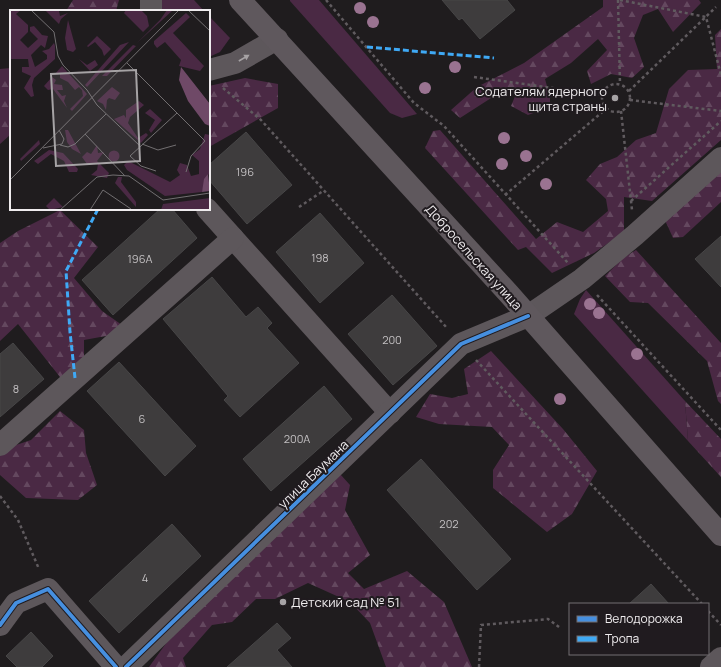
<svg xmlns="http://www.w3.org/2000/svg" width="721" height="667" font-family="Manrope,sans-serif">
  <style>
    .green { fill: #4a2944 }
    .forest { fill: url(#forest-firs) }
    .building { fill: #3e3c3d; stroke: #474647 }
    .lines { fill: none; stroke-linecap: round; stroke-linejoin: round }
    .path { stroke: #605b5f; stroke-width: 2.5; stroke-dasharray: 3 3; stroke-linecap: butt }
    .minor { stroke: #5d575b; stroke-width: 22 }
    .major { stroke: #5f585d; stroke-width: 22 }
    .quiet { stroke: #3fa9f5; stroke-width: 3; stroke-dasharray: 6 3; stroke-linecap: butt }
    .cycleway-casing { stroke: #201b1f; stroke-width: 6 }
    .cycleway { stroke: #468fdf; stroke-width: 4 }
    .tree { fill: #9a7391 }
    .oneway { fill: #a6a2a4 }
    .poi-dot { fill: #a6a3a5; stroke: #201b1f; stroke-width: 1.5 }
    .labels { text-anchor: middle; stroke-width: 4; stroke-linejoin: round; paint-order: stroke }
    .number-label { font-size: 11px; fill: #c3c0c2 }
    .poi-label { font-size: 13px; fill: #efecee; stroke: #201b1f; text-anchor: end }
    .street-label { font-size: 13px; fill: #efecee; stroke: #201b1f }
    .inset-road { fill: none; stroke: #726f71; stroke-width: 1 }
    .view { fill: #a6a3a5; fill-opacity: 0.15; stroke: #a6a3a5; stroke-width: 2 }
    .inset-edge { fill: none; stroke: #efecee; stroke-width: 2 }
  </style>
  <defs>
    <pattern id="forest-firs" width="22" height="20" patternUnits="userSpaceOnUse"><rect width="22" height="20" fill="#4a2944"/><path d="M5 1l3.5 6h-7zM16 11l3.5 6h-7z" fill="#64485f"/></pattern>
  </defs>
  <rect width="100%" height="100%" fill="#1f1c1e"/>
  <!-- green -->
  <g class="green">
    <path d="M158,0H194L204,11H160Z"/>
    <path d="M290,0H319L417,114L402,118L390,113L290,1Z"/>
    <path d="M209,16L230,38L220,52L209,57Z"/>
    <path d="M586,290L685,401L688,441L574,314L580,299Z"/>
  </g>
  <!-- forest -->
  <g class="forest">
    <path d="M73,0H119L116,11H66Z"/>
    <path d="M603,0H699L701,3L673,32L658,9L643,15L634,38L644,67L632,78L611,74L591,84L587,71L607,50L598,39L571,63L545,79L550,97V107L528,115L511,106L516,94L502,91L460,118L451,110L477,87L524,63L603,7Z"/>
    <path d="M721,29V140L652,201L624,197V232L594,253L552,273L526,247L518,250L425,148L433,131L440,130L536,239L557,222L583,232L608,211L606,199L586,180L600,164L617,157L636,140L656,133L669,89L688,70L717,69L715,35Z"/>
    <path d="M11,68V134L0,144V69Z"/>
    <path d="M245,78L278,84V108L209,147V86Z"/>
    <path d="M721,169V202L683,237L673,238L665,220Z"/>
    <path d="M60,210L98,247L74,278L102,311L122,325L144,329L84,340V381L60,377L18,324L0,341V243L18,231Z"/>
    <path d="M636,250L721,343V404L718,401L707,361L648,303L630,302L605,276L623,258Z"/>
    <path d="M491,351L563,429L597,471L572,514L547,532L493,488V470L509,445L492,427L439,424L416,417L430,394L452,398L468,394L464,369Z"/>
    <path d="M685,401L721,439V477L688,441Z"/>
    <path d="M60,411L84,430L86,453L97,485L78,500L26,498L0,475V455L4,449L31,440Z"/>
    <path d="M340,474L350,485L345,510L370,555L348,573L364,589L407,571L444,602L472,667H386L370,623L350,602L308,583L275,599H256L232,622L212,625L183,658L186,667H149L170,638Z"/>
  </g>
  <!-- building -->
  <g class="building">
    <path d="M442,0H507L515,10L480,39L462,18L459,20Z"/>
    <path d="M246,132L292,185L247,224L209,180V165Z"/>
    <path d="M160,209H172L197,238L113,315L82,280Z"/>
    <path d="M320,213L364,263L320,303L276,252Z"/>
    <path d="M721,236V287L695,259Z"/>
    <path d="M212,277L246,317L258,307L272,323L267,328L299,363L240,417L224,400L228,396L163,319Z"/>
    <path d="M392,295L437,346L393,385L348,334Z"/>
    <path d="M13,343L44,379L0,417V354Z"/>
    <path d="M119,362L196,446L165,476L87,391Z"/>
    <path d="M324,386L352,419L271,491L243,459Z"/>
    <path d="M421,459L511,559L477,590L387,490Z"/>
    <path d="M172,524L201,556L119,633L89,601Z"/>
    <path d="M651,584L669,604H629Z"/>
    <path d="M277,623L291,638L277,650L292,667H227Z"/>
    <path d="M31,632L53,656L42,667H17L6,656Z"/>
  </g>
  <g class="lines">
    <!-- path -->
    <g class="path">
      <path d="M326,0L414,103L444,126L568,263"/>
      <path d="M618,0L620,84"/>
      <path d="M620,0L706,17L721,75"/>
      <path d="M474,77L603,95"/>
      <circle cx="616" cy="98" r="14"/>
      <path d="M223,88L261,120L447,328"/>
      <path d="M629,91L716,7"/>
      <path d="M630,100L721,111"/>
      <path d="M621,111L632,210"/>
      <path d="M505,195L607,108"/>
      <path d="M631,201L721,121"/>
      <path d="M299,207L323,191"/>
      <path d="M597,295L721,430"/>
      <path d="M476,360L702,604"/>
      <path d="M0,496L18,520L39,569"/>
      <path d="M708,611L721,625"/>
      <path d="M479,667L481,625L548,619L559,627"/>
    </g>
    <!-- minor -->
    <g class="minor">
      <path d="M151,0V11"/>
      <path d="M209,70L235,63L277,39"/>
      <path d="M207,209L390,413"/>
      <path d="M0,445L233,238"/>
      <path d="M0,625L16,603L48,589L116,667"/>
      <path d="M126,667L461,344L528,316L582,279L635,235L721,158"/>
      <path d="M711,667L721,658"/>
    </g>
    <!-- major -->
    <path class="major" d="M240,0L509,294L721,535"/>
    <!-- quiet -->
    <g class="quiet">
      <path d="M367,47L494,58"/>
      <path d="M75,378L70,332L66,271L98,209"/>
    </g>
    <!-- cycleway casing -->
    <g class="cycleway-casing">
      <g id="cycleway">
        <path d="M0,625L16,603L48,589L116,667"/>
        <path d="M126,667L461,344L528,316"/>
      </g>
    </g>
    <!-- cycleway -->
    <use href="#cycleway" class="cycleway"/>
  </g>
  <!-- trees -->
  <g class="tree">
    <circle cx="360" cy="8" r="6"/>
    <circle cx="373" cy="22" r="6"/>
    <circle cx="455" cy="67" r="6"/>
    <circle cx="425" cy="88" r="6"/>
    <circle cx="504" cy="138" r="6"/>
    <circle cx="526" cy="156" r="6"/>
    <circle cx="502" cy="164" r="6"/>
    <circle cx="546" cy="184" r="6"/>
    <circle cx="590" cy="304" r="6"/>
    <circle cx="599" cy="313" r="6"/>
    <circle cx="637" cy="354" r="6"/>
    <circle cx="560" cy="399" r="6"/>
  </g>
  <!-- one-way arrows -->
  <defs><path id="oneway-solid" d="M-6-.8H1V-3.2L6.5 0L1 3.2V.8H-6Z"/></defs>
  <use class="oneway" href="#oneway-solid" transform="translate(244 58) rotate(-30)"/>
  <!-- markers -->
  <g class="poi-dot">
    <circle cx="615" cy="98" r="4"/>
    <circle cx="283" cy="602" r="4"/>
  </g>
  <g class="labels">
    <!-- number labels -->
    <g class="number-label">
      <text x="245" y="176">196</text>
      <text x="320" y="262">198</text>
      <text x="140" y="263">196А</text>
      <text x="392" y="344">200</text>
      <text x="16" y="393">8</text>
      <text x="142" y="423">6</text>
      <text x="297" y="443">200А</text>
      <text x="449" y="528">202</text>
      <text x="145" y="582">4</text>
    </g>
    <!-- poi labels -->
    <g class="poi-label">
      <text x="607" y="96">Содателям ядерного<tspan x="607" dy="15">щита страны</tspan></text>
      <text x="291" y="607" text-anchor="start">Детский сад № 51</text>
    </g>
    <!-- street labels -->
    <g class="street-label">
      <text transform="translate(474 257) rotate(48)" y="5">Добросельская улица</text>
      <text transform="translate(313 474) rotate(-44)" y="5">улица Баумана</text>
    </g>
  </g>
  <!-- overview -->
  <g transform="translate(10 10)">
    <rect width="200" height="200" fill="#1f1c1e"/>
    <path d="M157,0H163L127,33L150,10ZM29,130L30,134L11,151L10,149ZM200,188V200H151L153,194Z" fill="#4a2944"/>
    <path d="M0,0H11L6,4L18,15V22L10,30L18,38L28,29L20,21V17L24,16L32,25L38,26L35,38L31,35L21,45L25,57L37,49V45L32,41L39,39L44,33L45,36V49L24,68L22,75L24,86L21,87L14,78L21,66L12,62V57H19L18,49H1L0,58ZM35,0H53L49,1L50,6L58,3L51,9L49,14ZM116,0H131L137,6L139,16L133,22L114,3ZM176,3L180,7L163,23L194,56L190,61L169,56L171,50L155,32L147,38L144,34V31ZM58,10L66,39L63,42L57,40L55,28ZM87,26L101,39L94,46L92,40L85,32L78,37L77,36ZM119,32L77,77L75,75L110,35ZM123,35L126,36L97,66H92ZM69,49L77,55L85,50L88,55L80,61ZM52,56L77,84L62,101L60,99L73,86L72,80L69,77L65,80L58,72L50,68V64H45ZM42,67L46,70L44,74L52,75L53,80H47L52,86L56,85L54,91L57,98L43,79L38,80L34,76ZM102,77L110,83L105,90L99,88L97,90L96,100L93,94L87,91ZM129,91L134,95L120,107L118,113L128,128L136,123L138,125L131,133L104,109L114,105L116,108V100ZM140,99L152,110L141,123L139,120L145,110L135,103ZM55,120H58L71,144L62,139L57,132ZM195,124L200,125V167L198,164L192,182L155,186L117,160L114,155L118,151L160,172L170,165L167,160L170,153L177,155L181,166L189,164V151L182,145L190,139ZM87,135L88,143L94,142L87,151L99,163L97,168L81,165L87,160L88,154H77L72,147L77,142L81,144ZM39,140L53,143L68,159L67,162H59L54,151L41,144L28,154L24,151ZM98.5 146a5.5 5.5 0 1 1 11 0a5.5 5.5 0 1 1-11 0ZM108,167H112L111,172L126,192V197L105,173ZM44,188L53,197L40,200L36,196Z" fill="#4a2944"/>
    <path d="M171,57L200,94V116L195,114L178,91L169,70ZM198,164L200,181L192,182L194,169Z" fill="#6f4967"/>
    <path class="inset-road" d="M21,0L44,22L48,46L53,55L77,80L87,95L130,136M178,0L200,21M117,53L195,131L181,146L176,162M75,124L115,166M132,134L148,140L166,135M50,135L58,137L65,134L96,104M33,138L52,134L54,129L49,120M146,161L131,156L120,146L167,103M0,170L169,0M50,200L87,167L103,165L119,166L153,190L200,183M80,200L93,180L121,199"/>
    <path class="view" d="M126,60L130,151L46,156L41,64Z"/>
    <rect width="200" height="200" class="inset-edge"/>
  </g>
  <!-- legend -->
  <rect x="569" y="603" width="140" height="52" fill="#201b1f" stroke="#736f72"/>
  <rect x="577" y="616" width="20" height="6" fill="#468fdf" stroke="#736f72"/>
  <text x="605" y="623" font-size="12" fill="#efecee">Велодорожка</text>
  <rect x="577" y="636" width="20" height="6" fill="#3fa9f5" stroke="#736f72"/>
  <text x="605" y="643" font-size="12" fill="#efecee">Тропа</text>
</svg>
